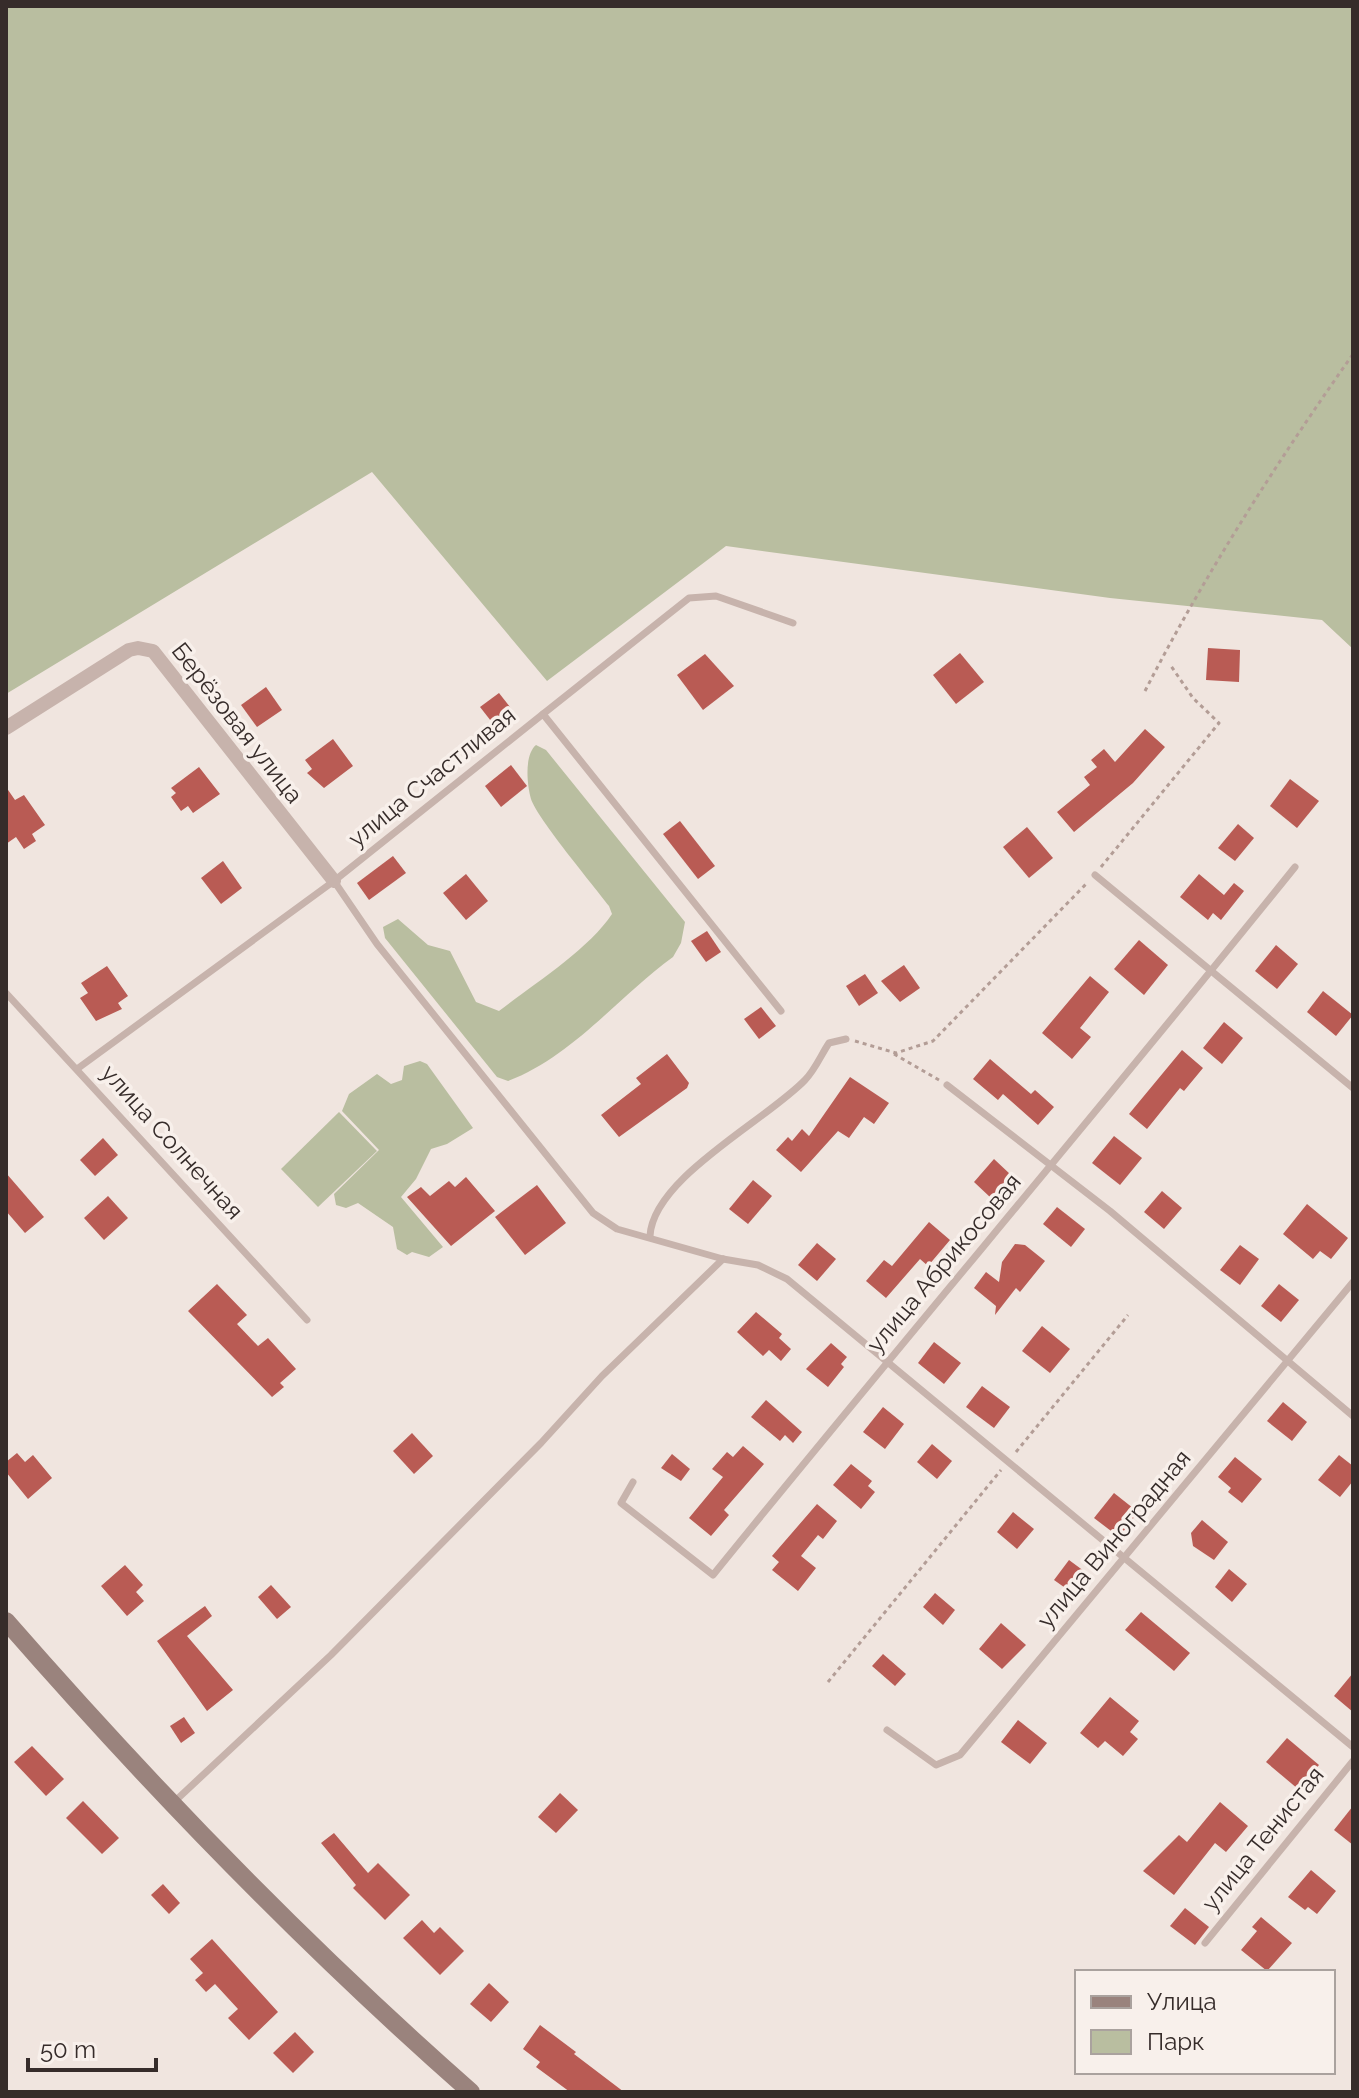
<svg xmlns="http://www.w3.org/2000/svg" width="1359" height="2098" font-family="Raleway,sans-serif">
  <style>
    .green { fill: #b9bea0 }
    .building { fill: #b95b54 }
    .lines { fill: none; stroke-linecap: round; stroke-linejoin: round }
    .path { stroke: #b39d96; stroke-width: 3; stroke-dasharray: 4 4; stroke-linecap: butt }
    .service { stroke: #c7b3ac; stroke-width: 7 }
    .minor { stroke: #c7b3ac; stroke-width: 14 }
    .secondary { stroke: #9a837d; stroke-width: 18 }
    .labels { text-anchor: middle; stroke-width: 7; stroke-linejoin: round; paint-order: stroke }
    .street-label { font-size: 24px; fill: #362c2a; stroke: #f8f0eb }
  </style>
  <rect width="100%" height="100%" fill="#f0e5df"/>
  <!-- green -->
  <g class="green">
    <path d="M6,6H1353V649L1322,620L1110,598L726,546L547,681L372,472L6,694Z"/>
    <path d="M536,745L546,750L685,922L681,943L673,957C619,996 572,1057 508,1081L497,1077L385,938L383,927L398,919L428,945L450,951L476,1002L499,1011C534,984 588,950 612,914L609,906C594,886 537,818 531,799C527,785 524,755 536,745Z"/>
    <path d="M420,1061L427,1064L473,1128L447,1144L431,1149L416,1179L401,1197L443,1247L429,1257L412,1252L407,1255L397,1249L393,1227L358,1203L346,1208L336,1205L334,1194L379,1150L342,1111L349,1094L377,1074L391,1084L402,1080L404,1066Z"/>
    <path d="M339,1112L377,1151L318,1207L281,1169Z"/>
  </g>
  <!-- building -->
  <g class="building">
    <path d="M1208,648L1240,650L1239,682L1206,680Z"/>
    <path d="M960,653L984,682L956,704L933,675Z"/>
    <path d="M705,654L734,686L703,710L677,675Z"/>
    <path d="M266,687L282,710L257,727L241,705Z"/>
    <path d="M499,693L517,716L498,730L480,707Z"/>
    <path d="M1145,729L1165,747L1133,783L1074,832L1057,812L1090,785L1084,777L1097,767L1091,760L1104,749L1115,762Z"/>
    <path d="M333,739L353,766L324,788L307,773L312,769L305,760Z"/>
    <path d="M511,765L527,786L501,807L485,786Z"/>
    <path d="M199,767L220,794L193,813L188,806L181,811L171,797L176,793L171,788Z"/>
    <path d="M1290,779L1319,801L1297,828L1270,806Z"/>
    <path d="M6,787L15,800L24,795L45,825L32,834L36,841L24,849L16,837L6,844Z"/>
    <path d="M680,821L715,866L698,879L663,834Z"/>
    <path d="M1238,824L1254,838L1235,861L1218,848Z"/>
    <path d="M1027,827L1053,858L1029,878L1003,847Z"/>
    <path d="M393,856L406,873L369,900L357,883Z"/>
    <path d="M223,861L242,888L221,904L201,878Z"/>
    <path d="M466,874L488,901L466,920L443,893Z"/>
    <path d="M1199,874L1224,895L1234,883L1244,891L1221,920L1213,913L1208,920L1180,897Z"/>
    <path d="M707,931L721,952L706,962L691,941Z"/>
    <path d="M1139,940L1168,965L1144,995L1114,969Z"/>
    <path d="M1276,945L1298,964L1277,989L1255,971Z"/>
    <path d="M904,965L920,988L900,1002L881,981Z"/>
    <path d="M107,966L128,996L118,1003L122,1009L96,1021L80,998L88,993L81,983Z"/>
    <path d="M865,974L878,993L859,1006L846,986Z"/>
    <path d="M1090,976L1109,992L1080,1028L1091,1037L1072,1059L1042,1033Z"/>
    <path d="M1323,991L1353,1015L1336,1036L1307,1012Z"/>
    <path d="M761,1007L776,1026L759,1039L744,1019Z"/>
    <path d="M1224,1022L1243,1038L1222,1064L1203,1048Z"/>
    <path d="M1182,1050L1203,1068L1184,1091L1180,1088L1147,1129L1129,1114Z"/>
    <path d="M667,1054L689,1083L687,1088L619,1137L601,1115L641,1084L636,1078Z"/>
    <path d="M990,1059L1031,1094L1035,1090L1054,1107L1038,1125L1003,1094L998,1100L973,1079Z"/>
    <path d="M850,1077L889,1103L874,1124L864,1117L849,1138L838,1131L801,1172L776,1150L788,1137L792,1141L802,1129L809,1136Z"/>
    <path d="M1114,1136L1142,1158L1120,1185L1092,1163Z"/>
    <path d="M103,1138L118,1155L95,1176L80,1160Z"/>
    <path d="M994,1159L1011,1175L991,1198L974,1182Z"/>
    <path d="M6,1173L44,1217L25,1233L6,1211Z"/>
    <path d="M466,1177L495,1211L451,1246L407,1197L421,1187L430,1196L449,1181L455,1187Z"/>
    <path d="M753,1180L772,1196L748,1224L729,1209Z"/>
    <path d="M537,1185L566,1223L525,1255L495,1217Z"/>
    <path d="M1162,1191L1182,1208L1164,1229L1144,1212Z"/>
    <path d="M108,1196L128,1218L104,1240L84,1218Z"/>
    <path d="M1307,1204L1348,1238L1331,1259L1320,1251L1313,1259L1283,1234Z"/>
    <path d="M1057,1207L1085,1229L1071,1247L1043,1224Z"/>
    <path d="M929,1222L950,1240L928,1266L920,1259L886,1298L866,1281L884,1260L892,1266Z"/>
    <path d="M817,1243L836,1259L817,1281L798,1265Z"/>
    <path d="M1015,1244L1025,1245L1045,1261L1020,1292L1016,1288L995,1315L996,1306L974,1288L986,1272L999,1282L1002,1262Z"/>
    <path d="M1240,1245L1259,1259L1240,1285L1220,1270Z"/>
    <path d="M217,1284L247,1315L237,1324L258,1346L268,1338L296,1369L280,1383L284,1387L272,1397L188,1311Z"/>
    <path d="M1279,1284L1299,1300L1281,1322L1261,1306Z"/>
    <path d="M756,1312L782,1334L779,1338L791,1349L781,1361L769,1350L763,1356L737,1332Z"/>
    <path d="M1042,1326L1070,1349L1050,1373L1022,1351Z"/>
    <path d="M934,1342L961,1363L944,1384L918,1363Z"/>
    <path d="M831,1343L847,1357L841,1364L844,1367L828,1387L806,1369Z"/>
    <path d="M982,1386L1010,1407L994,1428L966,1407Z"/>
    <path d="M766,1400L802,1432L793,1443L785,1435L780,1441L751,1417Z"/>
    <path d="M1283,1402L1307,1422L1292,1441L1267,1421Z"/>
    <path d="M883,1407L904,1424L885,1449L863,1432Z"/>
    <path d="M412,1433L433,1456L414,1474L393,1451Z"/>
    <path d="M932,1444L952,1461L937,1479L917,1462Z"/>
    <path d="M743,1446L764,1464L724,1510L729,1515L711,1536L689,1518L723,1477L712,1469L727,1452L733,1457Z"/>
    <path d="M17,1453L25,1462L33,1455L52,1478L28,1499L6,1472V1462Z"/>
    <path d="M672,1454L690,1469L681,1481L661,1468Z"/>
    <path d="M1339,1455L1353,1466V1481L1340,1497L1318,1480Z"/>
    <path d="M1235,1457L1262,1479L1242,1503L1228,1492L1231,1488L1218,1477Z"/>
    <path d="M851,1464L872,1481L868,1486L875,1492L861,1509L833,1485Z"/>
    <path d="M1114,1493L1138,1512L1119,1537L1094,1518Z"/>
    <path d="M817,1504L837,1521L823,1539L818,1535L801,1556L816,1568L798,1591L772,1570L779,1562L772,1556Z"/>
    <path d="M1013,1512L1034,1529L1017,1549L997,1532Z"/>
    <path d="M1202,1520L1228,1542L1214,1560L1193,1546L1191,1533Z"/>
    <path d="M1069,1560L1092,1577L1078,1597L1054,1580Z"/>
    <path d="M125,1565L143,1585L136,1592L144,1601L127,1616L101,1586Z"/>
    <path d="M1229,1569L1247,1584L1232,1602L1215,1587Z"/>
    <path d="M271,1585L291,1607L277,1619L258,1597Z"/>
    <path d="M935,1593L955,1610L943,1625L923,1607Z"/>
    <path d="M205,1606L212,1616L187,1636L233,1690L207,1711L157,1641Z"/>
    <path d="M1141,1612L1190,1653L1174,1671L1125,1630Z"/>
    <path d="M1001,1623L1026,1645L1002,1669L979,1649Z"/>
    <path d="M883,1654L906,1674L895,1686L872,1666Z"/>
    <path d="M1353,1673V1712L1334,1696Z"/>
    <path d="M1110,1697L1139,1721L1130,1732L1138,1739L1123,1756L1105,1741L1098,1748L1080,1733Z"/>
    <path d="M184,1717L195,1733L181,1743L170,1726Z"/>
    <path d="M1018,1720L1047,1743L1030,1764L1001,1742Z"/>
    <path d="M1287,1738L1319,1765L1298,1789L1266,1762Z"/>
    <path d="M32,1746L64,1779L46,1796L14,1762Z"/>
    <path d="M560,1793L578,1810L556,1833L538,1817Z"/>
    <path d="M83,1801L119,1838L102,1854L66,1818Z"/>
    <path d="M1220,1802L1248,1826L1226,1852L1215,1843L1174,1895L1143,1871L1179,1835L1187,1842Z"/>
    <path d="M1353,1806V1845L1334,1830Z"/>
    <path d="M334,1833L368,1873L378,1863L410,1895L385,1920L353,1888L356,1885L321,1843Z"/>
    <path d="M1311,1870L1336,1891L1317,1914L1308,1907L1305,1910L1288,1897Z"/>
    <path d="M163,1884L180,1903L169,1914L151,1895Z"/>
    <path d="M1185,1908L1209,1927L1195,1945L1170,1926Z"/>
    <path d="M1261,1917L1292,1943L1267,1971L1241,1950L1257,1931L1252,1927Z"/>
    <path d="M422,1920L434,1933L440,1927L464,1951L440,1975L403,1938Z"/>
    <path d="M212,1939L278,2012L249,2040L228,2018L238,2009L215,1984L206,1992L195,1980L203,1973L190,1959Z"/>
    <path d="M489,1983L509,2002L491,2022L470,2004Z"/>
    <path d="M540,2025L576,2052L574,2054L624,2092H570L536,2067L540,2062L523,2049Z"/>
    <path d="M295,2032L314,2052L293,2073L273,2053Z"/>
  </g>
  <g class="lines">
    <!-- path -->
    <g class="path">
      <path d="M1145,691C1205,574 1277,462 1353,354"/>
      <path d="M1101,867L1219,723L1193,698L1171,666"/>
      <path d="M855,1041L896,1053L933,1041L1088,882"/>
      <path d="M894,1054L939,1080"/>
      <path d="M1016,1452L1128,1315"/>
      <path d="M828,1682L1001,1470"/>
    </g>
    <!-- service -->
    <g class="service">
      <path d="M543,714L689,598L716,596L793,623"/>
      <path d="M1095,875L1353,1088"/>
      <path d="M334,881L377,944L593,1213L617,1229L723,1259L758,1265L787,1279L1353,1747"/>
      <path d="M6,993L307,1320"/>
      <path d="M77,1069L334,881L543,714L781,1011"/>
      <path d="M947,1085L1110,1211L1353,1416"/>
      <path d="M650,1236C653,1178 767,1120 805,1080C815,1070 821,1055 829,1043L846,1039"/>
      <path d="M633,1482L621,1503L713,1575C905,1338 1103,1106 1295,867"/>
      <path d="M887,1730L936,1765L960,1755L1353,1282"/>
      <path d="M173,1803L331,1655L541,1443L602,1376L723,1259"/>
      <path d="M1205,1943L1353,1761"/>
    </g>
    <!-- minor -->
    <path class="minor" d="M6,728L129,650L138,648L153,651L334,881"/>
    <!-- secondary -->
    <path class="secondary" d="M6,1621C151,1787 305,1946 471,2092"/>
  </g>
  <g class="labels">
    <!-- street labels -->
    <g class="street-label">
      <text transform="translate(237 723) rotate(52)" y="8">Берёзовая улица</text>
      <text transform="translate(432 777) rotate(-39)" y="8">улица Счастливая</text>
      <text transform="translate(172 1142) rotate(48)" y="8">улица Солнечная</text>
      <text transform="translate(944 1263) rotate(-50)" y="8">улица Абрикосовая</text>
      <text transform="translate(1114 1539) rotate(-50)" y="8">улица Виноградная</text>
      <text transform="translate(1263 1839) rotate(-51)" y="8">улица Тенистая</text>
    </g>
  </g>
  <!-- border -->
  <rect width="1359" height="2098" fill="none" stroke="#362c2a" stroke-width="16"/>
  <!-- legend -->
  <rect x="1075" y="1970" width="260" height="104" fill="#f8f0eb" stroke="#aaa29e" stroke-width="2"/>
  <rect x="1091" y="1996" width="40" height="12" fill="#9a837d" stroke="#aaa29e" stroke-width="2"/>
  <text x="1147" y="2010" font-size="24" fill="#362c2a">Улица</text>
  <rect x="1091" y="2030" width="40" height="24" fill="#b9bea0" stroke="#aaa29e" stroke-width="2"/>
  <text x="1147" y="2050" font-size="24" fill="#362c2a">Парк</text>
  <!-- scale -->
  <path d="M28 2058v12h128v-12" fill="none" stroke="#362c2a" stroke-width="4"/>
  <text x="40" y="2058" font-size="24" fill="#362c2a" stroke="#f8f0eb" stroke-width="6" paint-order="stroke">50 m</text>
</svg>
